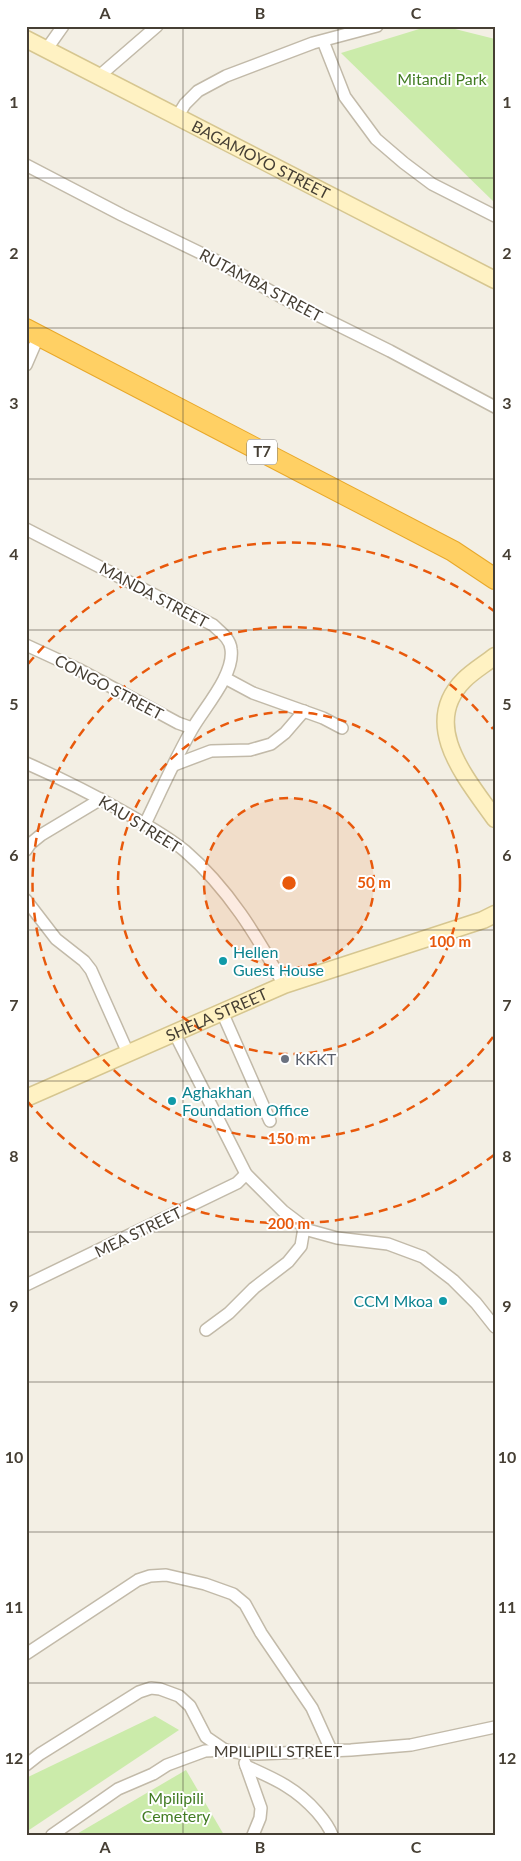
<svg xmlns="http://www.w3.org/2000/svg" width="521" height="1861" font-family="Lato,sans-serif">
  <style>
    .green { fill: #cbebaa }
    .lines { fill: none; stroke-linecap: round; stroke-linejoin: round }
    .street-casing { stroke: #c2baa9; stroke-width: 14 }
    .secondary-casing { stroke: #d6c690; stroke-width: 19 }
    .highway-casing { stroke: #e8a82a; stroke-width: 22 }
    .street { stroke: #fff; stroke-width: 11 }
    .secondary { stroke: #fff2c3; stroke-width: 16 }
    .highway { stroke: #ffd064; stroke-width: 20 }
    .grid { fill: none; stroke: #463f34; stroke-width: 1; stroke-opacity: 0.55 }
    .ring { fill: none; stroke: #e8590c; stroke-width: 2.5; stroke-dasharray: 9 6 }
    .culture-dot { fill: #0f9aa8; stroke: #fff; stroke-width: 2 }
    .worship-dot { fill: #6b7280; stroke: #fff; stroke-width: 2 }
    .labels { text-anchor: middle; stroke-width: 4; stroke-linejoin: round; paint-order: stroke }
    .shield { fill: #fff; stroke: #7e7971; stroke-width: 1 }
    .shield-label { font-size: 15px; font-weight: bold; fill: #463f34 }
    .park-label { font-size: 16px; fill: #427c23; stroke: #fff }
    .street-label { font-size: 16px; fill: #463f34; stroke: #fff }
    .culture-label { font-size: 16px; fill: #0d838f; stroke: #fff; text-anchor: start }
    .worship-label { font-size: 16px; fill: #5b616d; stroke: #fff; text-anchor: start }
    .centre { fill: #e8590c; stroke: #fff; stroke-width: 2.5 }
    .ring-label { font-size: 15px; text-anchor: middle; font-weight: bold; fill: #e8590c; stroke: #fff; stroke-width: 4; stroke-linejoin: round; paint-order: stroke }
    .neatline { fill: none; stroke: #463f34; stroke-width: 2 }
    .grid-label { font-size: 16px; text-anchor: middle; font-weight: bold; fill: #463f34 }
  </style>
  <rect width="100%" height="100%" fill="#f3efe4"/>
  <!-- green -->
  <g class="green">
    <path d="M429,26H443L495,39V203L341,53Z"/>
    <path d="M155,1716L179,1730L26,1832V1778Z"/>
    <path d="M186,1770L224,1835H75Z"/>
  </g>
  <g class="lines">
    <!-- street casing -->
    <g class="street-casing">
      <g id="street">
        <path d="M323,41L345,97L376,139L404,163L432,184L495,216"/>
        <path d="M46,50L63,26"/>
        <path d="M98,77L157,26"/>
        <path d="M177,117L185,104L198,91L226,76L313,43L377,26"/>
        <path d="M26,165L122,215L215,260L283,298L390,351L495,407"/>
        <path d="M26,365L39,335"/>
        <path d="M26,529L213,625C220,632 230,638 231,649C235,675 203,709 191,731C174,761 160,793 145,824"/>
        <path d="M26,645L78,669L178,723L192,728"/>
        <path d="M225,678L253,693L323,718L342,728"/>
        <path d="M26,763C60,778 92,794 124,812C145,824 167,836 185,851C228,888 257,936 284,985"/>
        <path d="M174,765L211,751L250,750L271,744L285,733L304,711"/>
        <path d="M26,850L30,844L41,835L101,799"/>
        <path d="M26,900L56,939L84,961L91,970L128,1053"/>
        <path d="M222,1012L270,1121"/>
        <path d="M174,1032L246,1174L283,1211L308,1230L337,1238L388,1244L423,1257L453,1280L476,1303L495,1327"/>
        <path d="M26,1285L237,1183L246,1174"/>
        <path d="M206,1330L229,1313L254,1288L288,1262L301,1246L304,1228"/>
        <path d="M26,1654L138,1580L150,1576L166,1575L205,1584L233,1594L245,1604L261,1633L312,1708L331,1750"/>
        <path d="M245,1763L261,1808L260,1818L253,1835"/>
        <path d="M26,1765L40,1754L139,1692L151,1688L160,1689L179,1696L190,1706L206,1737L225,1750"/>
        <path d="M246,1766C275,1779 296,1788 317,1812C323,1819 329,1826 332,1835"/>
        <path d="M52,1835L118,1789L153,1774L167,1765L205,1751L225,1750L241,1753L258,1754L351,1750L411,1745L495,1727"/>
      </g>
    </g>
    <!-- secondary casing -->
    <g class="secondary-casing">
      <g id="secondary">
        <path id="s1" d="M26,39L495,280"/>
        <path d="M495,656C485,664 473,671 464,680C419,725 467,779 495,819"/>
        <path id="s2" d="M26,1098L284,985L483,920L495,914"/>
      </g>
    </g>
    <!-- highway casing -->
    <g class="highway-casing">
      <path id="highway" d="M26,329L453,551L495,579"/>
    </g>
    <!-- street -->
    <use href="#street" class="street"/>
    <!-- secondary -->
    <use href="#secondary" class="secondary"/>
    <!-- highway -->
    <use href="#highway" class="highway"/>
  </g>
  <!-- grid -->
  <path class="grid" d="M183,26V1835M338,26V1835M26,178H495M26,328H495M26,479H495M26,630H495M26,780H495M26,930H495M26,1081H495M26,1232H495M26,1382H495M26,1532H495M26,1683H495"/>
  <!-- distance rings -->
  <circle cx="289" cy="883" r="85" fill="#e8590c" fill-opacity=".12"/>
  <g class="ring">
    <circle cx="289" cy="883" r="85"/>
    <circle cx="289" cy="883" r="171"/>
    <path d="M493 1037A256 256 0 1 1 493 729"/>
    <path d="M494 1155A341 341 0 0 1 28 1102M28 664A341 341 0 0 1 494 611"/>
  </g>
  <!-- markers -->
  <g class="culture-dot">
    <circle cx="223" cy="961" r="5"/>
    <circle cx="172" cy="1101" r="5"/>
    <circle cx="443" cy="1301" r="5"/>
  </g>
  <circle class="worship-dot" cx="285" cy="1059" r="5"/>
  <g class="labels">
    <!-- shield labels -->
    <rect class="shield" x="247" y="439.5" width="30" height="25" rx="4"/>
    <g class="shield-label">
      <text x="262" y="457">T7</text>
    </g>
    <!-- park labels -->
    <g class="park-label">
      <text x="442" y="85">Mitandi Park</text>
      <text x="176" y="1804">Mpilipili<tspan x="176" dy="18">Cemetery</tspan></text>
    </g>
    <!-- street labels -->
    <g class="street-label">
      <text dy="6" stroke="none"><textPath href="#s1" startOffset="264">BAGAMOYO STREET</textPath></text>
      <text transform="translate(261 285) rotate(28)" y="6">RUTAMBA STREET</text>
      <text transform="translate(154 595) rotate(28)" y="6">MANDA STREET</text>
      <text transform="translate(109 687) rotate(28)" y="6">CONGO STREET</text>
      <text transform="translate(140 824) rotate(32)" y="6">KAU STREET</text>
      <text dy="6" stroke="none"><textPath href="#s2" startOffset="208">SHELA STREET</textPath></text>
      <text transform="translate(138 1232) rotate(-26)" y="6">MEA STREET</text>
      <text x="278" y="1757">MPILIPILI STREET</text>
    </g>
    <!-- culture labels -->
    <g class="culture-label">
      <text x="233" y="958">Hellen<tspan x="233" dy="18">Guest House</tspan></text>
      <text x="182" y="1098">Aghakhan<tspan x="182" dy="18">Foundation Office</tspan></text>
      <text x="433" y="1307" text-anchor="end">CCM Mkoa</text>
    </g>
    <!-- worship labels -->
    <g class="worship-label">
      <text x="295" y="1065">KKKT</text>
    </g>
  </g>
  <circle cx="289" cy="883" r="8" class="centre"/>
  <g class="ring-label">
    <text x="374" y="888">50 m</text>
    <text x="450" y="947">100 m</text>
    <text x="289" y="1144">150 m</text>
    <text x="289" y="1229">200 m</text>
  </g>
  <!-- border -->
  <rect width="521" height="1861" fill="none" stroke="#ffffff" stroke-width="55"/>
  <rect x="28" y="28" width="466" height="1806" class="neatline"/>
  <g class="grid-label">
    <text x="105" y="19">A</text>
    <text x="260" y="19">B</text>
    <text x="416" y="19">C</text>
    <text x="14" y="108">1</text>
    <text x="507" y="108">1</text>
    <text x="14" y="259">2</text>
    <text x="507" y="259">2</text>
    <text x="14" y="409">3</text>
    <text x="507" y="409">3</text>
    <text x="14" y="560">4</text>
    <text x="507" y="560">4</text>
    <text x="14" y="710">5</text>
    <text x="507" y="710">5</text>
    <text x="14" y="861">6</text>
    <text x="507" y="861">6</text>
    <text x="14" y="1011">7</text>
    <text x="507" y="1011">7</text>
    <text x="14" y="1162">8</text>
    <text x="507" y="1162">8</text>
    <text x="14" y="1312">9</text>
    <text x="507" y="1312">9</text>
    <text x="14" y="1463">10</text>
    <text x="507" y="1463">10</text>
    <text x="14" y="1613">11</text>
    <text x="507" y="1613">11</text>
    <text x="14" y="1764">12</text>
    <text x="507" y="1764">12</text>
    <text x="105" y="1853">A</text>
    <text x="260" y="1853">B</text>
    <text x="416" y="1853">C</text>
  </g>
</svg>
